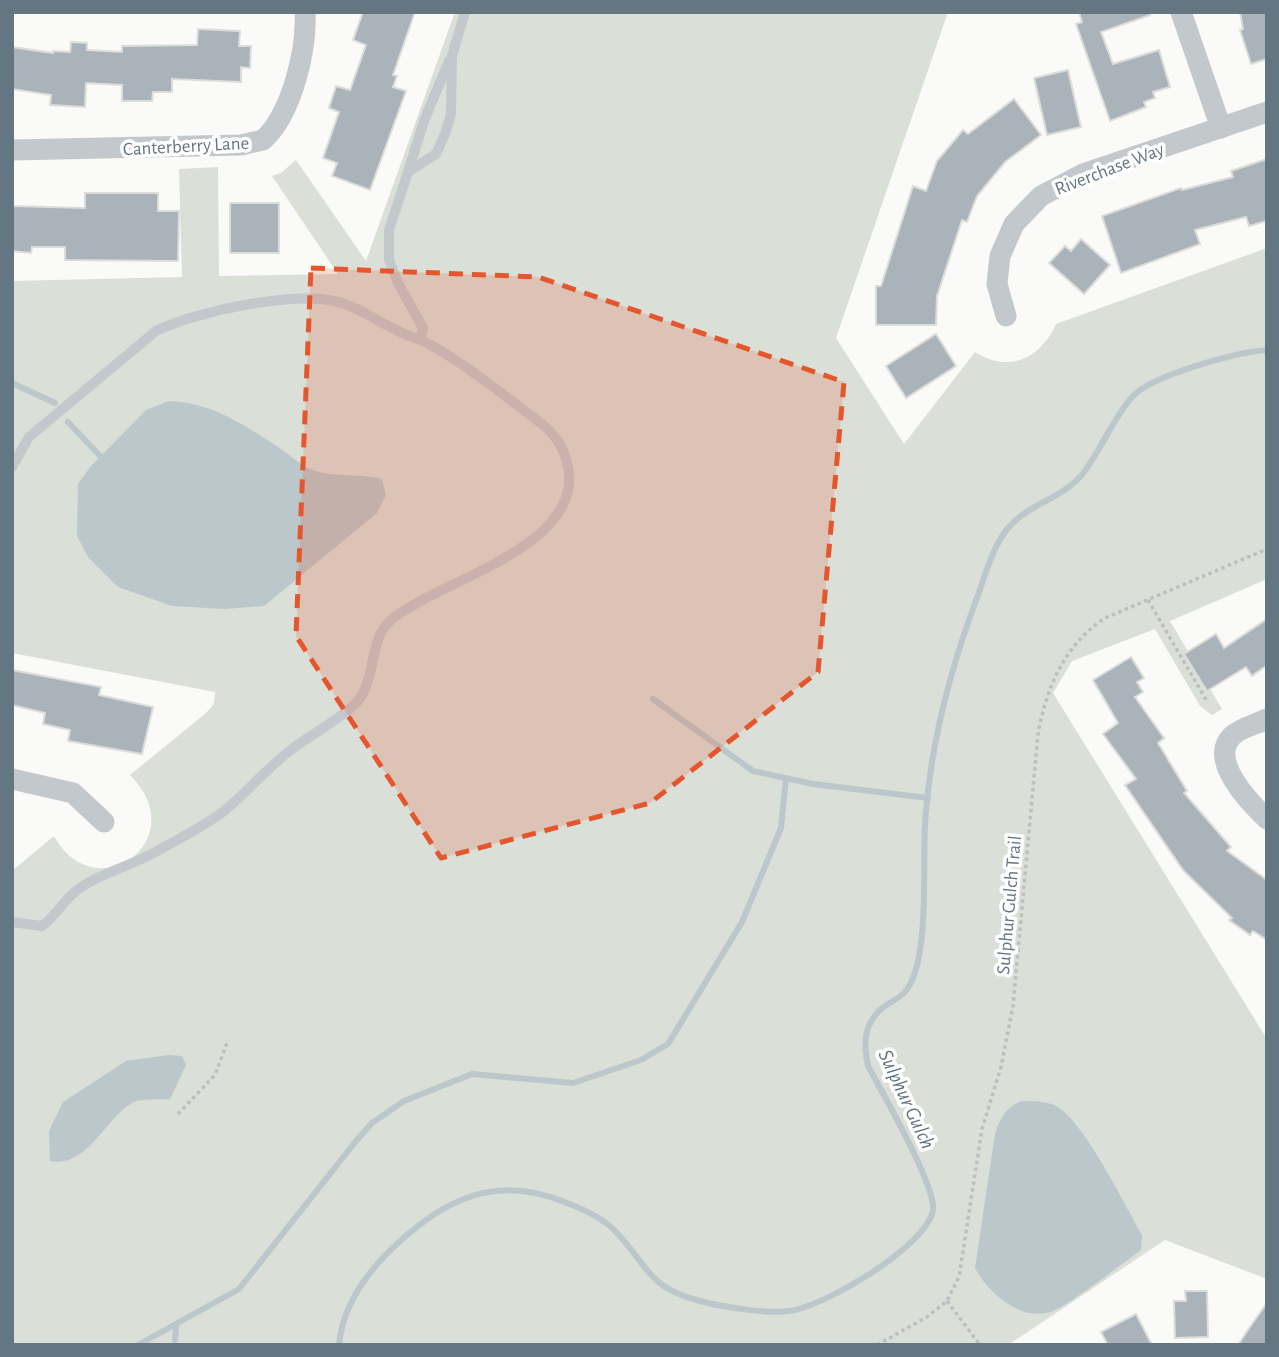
<svg xmlns="http://www.w3.org/2000/svg" width="1279" height="1357" font-family="'Alegreya Sans',sans-serif">
  <style>
    .green { fill: #dadfd7 }
    .water { fill: #bbc7cb }
    .lines { fill: none; stroke-linecap: round; stroke-linejoin: round }
    .stream { stroke: #bbc7cb; stroke-width: 6 }
    .building { fill: #aab3b9; stroke: #dcdcda; stroke-width: 2 }
    .path { stroke: #bbbfc2; stroke-width: 3.5; stroke-dasharray: 3.5 3.5; stroke-linecap: butt }
    .service { stroke: #c3c8cc; stroke-width: 10 }
    .minor { stroke: #c3c8cc; stroke-width: 21 }
    .marked { fill: #e4572e; fill-opacity: 0.2; stroke: #e4572e; stroke-width: 5; stroke-dasharray: 14 9; stroke-linejoin: round }
    .labels { text-anchor: middle; stroke-width: 7; stroke-linejoin: round; paint-order: stroke }
    .street-label { font-size: 19px; fill: #657683; stroke: #fff }
    .water-label { font-size: 21px; font-style: italic; fill: #60757c; stroke: #fff }
  </style>
  <rect width="100%" height="100%" fill="#fafaf8"/>
  <!-- green -->
  <path class="green" d="M455,12H948L836,338L904,444L975,352C1009,374 1041,358 1056,324L1267,248V579L1170,621L1222,709L1212,715L1200,706L1155,629L1072,661L1053,693L1267,1039V1279L1165,1240L1008,1345H12V871L54,836C95,911 195,840 130,775L206,713L214,704L215,692L12,653V281L182,277L179,169L218,167L219,276L338,274L272,176L281,173L296,160L366,261Z"/>
  <!-- water -->
  <g class="water">
    <path d="M169,401C214,403 244,425 281,449C291,456 302,466 313,470C335,478 359,473 382,479L386,495L377,513L264,606L225,609L172,606L118,587L88,557L77,536L78,484L91,466L146,410Z"/>
    <path d="M168,1055L182,1056L186,1065L170,1099C159,1100 140,1098 132,1103C104,1119 88,1168 50,1161L49,1131L63,1102L126,1061Z"/>
    <path d="M1022,1101C1032,1101 1044,1101 1054,1105C1083,1118 1125,1206 1142,1235L1141,1250C1123,1263 1067,1307 1050,1312C1020,1321 988,1293 975,1268L995,1134C1001,1118 1004,1108 1022,1101Z"/>
  </g>
  <g class="lines">
    <!-- stream -->
    <g class="stream">
      <path d="M12,383L55,403"/>
      <path d="M68,422L105,461"/>
      <path d="M653,699L753,771L813,784L928,798"/>
      <path d="M175,1340L176,1327"/>
      <path d="M138,1345L239,1289L356,1141L372,1123L404,1101L472,1074L573,1083L641,1060L668,1044L742,922L781,828L786,778"/>
      <path d="M339,1345C343,1300 374,1263 407,1235C457,1192 505,1177 567,1203C585,1210 603,1218 617,1233C649,1267 648,1288 700,1301C723,1307 766,1314 789,1311C824,1307 927,1246 933,1210C936,1186 882,1092 868,1066C864,1046 863,1028 878,1012C885,1004 897,1000 904,993C915,981 919,959 921,943C927,899 922,855 926,811C932,738 952,664 978,595C986,573 993,546 1008,528C1029,503 1065,498 1084,472C1102,448 1113,418 1133,396C1153,375 1237,352 1267,350"/>
    </g>
  </g>
  <!-- building -->
  <g class="building">
    <path d="M363,12H415L393,75L397,76L393,87L406,91L370,190L332,176L337,163L323,158L339,112L329,108L336,86L350,90L366,45L353,40Z"/>
    <path d="M1079,12H1150V15L1101,32L1113,64L1159,50L1170,87L1153,92L1155,98L1144,102L1146,107L1110,121L1076,24L1082,22Z"/>
    <path d="M1240,12H1267V59L1251,64L1240,30L1243,29Z"/>
    <path d="M198,29L240,31L239,46H251L250,68L241,67V82L172,79V92H153L152,101H122V85L86,83L85,107L50,105L51,95L12,89V47L53,53V51L70,52L71,42L87,43V50L122,52V46L197,45Z"/>
    <path d="M1068,70L1081,127L1047,135L1034,78Z"/>
    <path d="M1014,99L1041,135L1005,162L977,196L967,222L962,220L937,296L936,325H876V286H881L913,186L926,191L937,161L963,130L968,134Z"/>
    <path d="M1267,159V221L1249,226L1246,217L1195,230L1200,244L1121,273L1102,216L1181,188L1182,190L1233,177L1231,171Z"/>
    <path d="M85,193H158V211H179L178,261L65,260V247H32L31,253L12,251V206L85,208Z"/>
    <rect x="230" y="203" width="49" height="50"/>
    <path d="M1081,239L1110,265L1084,294L1049,263L1065,246L1071,251Z"/>
    <path d="M936,334L956,366L906,398L886,366Z"/>
    <path d="M1267,619V665L1252,676L1246,667L1207,691L1184,654L1216,634L1224,648Z"/>
    <path d="M1131,657L1144,678L1137,682L1143,692L1135,697L1164,738L1158,743L1187,791L1184,793L1231,847L1227,851L1267,880V940L1253,931L1250,935L1229,920L1232,918L1183,870L1125,785L1136,779L1103,734L1118,723L1093,680Z"/>
    <path d="M12,670L101,687L99,695L153,707L142,754L68,741L70,730L43,724L45,713L12,705Z"/>
    <path d="M1185,1291H1207L1208,1337L1175,1338L1174,1301H1186Z"/>
    <path d="M1267,1303V1345H1238L1252,1324Z"/>
    <path d="M1136,1314L1152,1345H1108L1101,1332Z"/>
  </g>
  <g class="lines">
    <!-- path -->
    <g class="path">
      <path d="M1148,600L1208,703"/>
      <path d="M178,1114L215,1075L228,1040"/>
      <path d="M947,1301L980,1345"/>
      <path d="M877,1345L927,1317L947,1301L959,1277L982,1129L1001,1067L1013,1006L1038,734C1046,688 1065,644 1105,618L1267,549"/>
    </g>
    <!-- service -->
    <g class="service">
      <path d="M408,172L424,121L449,61"/>
      <path d="M420,340L423,328L398,283L389,260V230L408,172L436,154L445,134L451,114L452,56L465,12"/>
      <path d="M12,467L29,437L156,331C196,311 303,288 345,304C370,313 390,330 415,338C441,346 503,394 526,412C549,428 562,439 568,467C584,548 438,580 391,620C368,639 377,681 356,703C337,722 309,735 287,753C264,771 244,796 220,814C201,828 178,839 157,851C132,866 99,873 76,891C63,901 56,916 42,926L12,922"/>
    </g>
    <!-- minor -->
    <g class="minor">
      <path d="M1181,12L1221,128"/>
      <path d="M12,150L241,145L263,140C292,114 307,49 305,12"/>
      <path d="M1006,316L997,284L1000,256L1014,224L1041,196L1083,174L1267,112"/>
      <path d="M1267,719C1257,724 1240,728 1232,736C1208,760 1250,803 1267,819"/>
      <path d="M12,779L73,793L104,822"/>
    </g>
  </g>
  <!-- marked area -->
  <path class="marked" d="M311,268L538,277L844,382L818,672L650,803L441,858L296,636Z"/>
  <g class="labels">
    <!-- street labels -->
    <g class="street-label">
      <text transform="translate(186 145) rotate(-3)" y="7">Canterberry Lane</text>
      <text transform="translate(1109 168) rotate(-21)" y="7">Riverchase Way</text>
      <text transform="translate(1008 905) rotate(-85)" y="7">Sulphur Gulch Trail</text>
    </g>
    <!-- water labels -->
    <g class="water-label">
      <text transform="translate(907 1099) rotate(65)" y="7">Sulphur Gulch</text>
    </g>
  </g>
  <!-- border -->
  <rect width="1279" height="1357" fill="none" stroke="#657683" stroke-width="28"/>
</svg>
